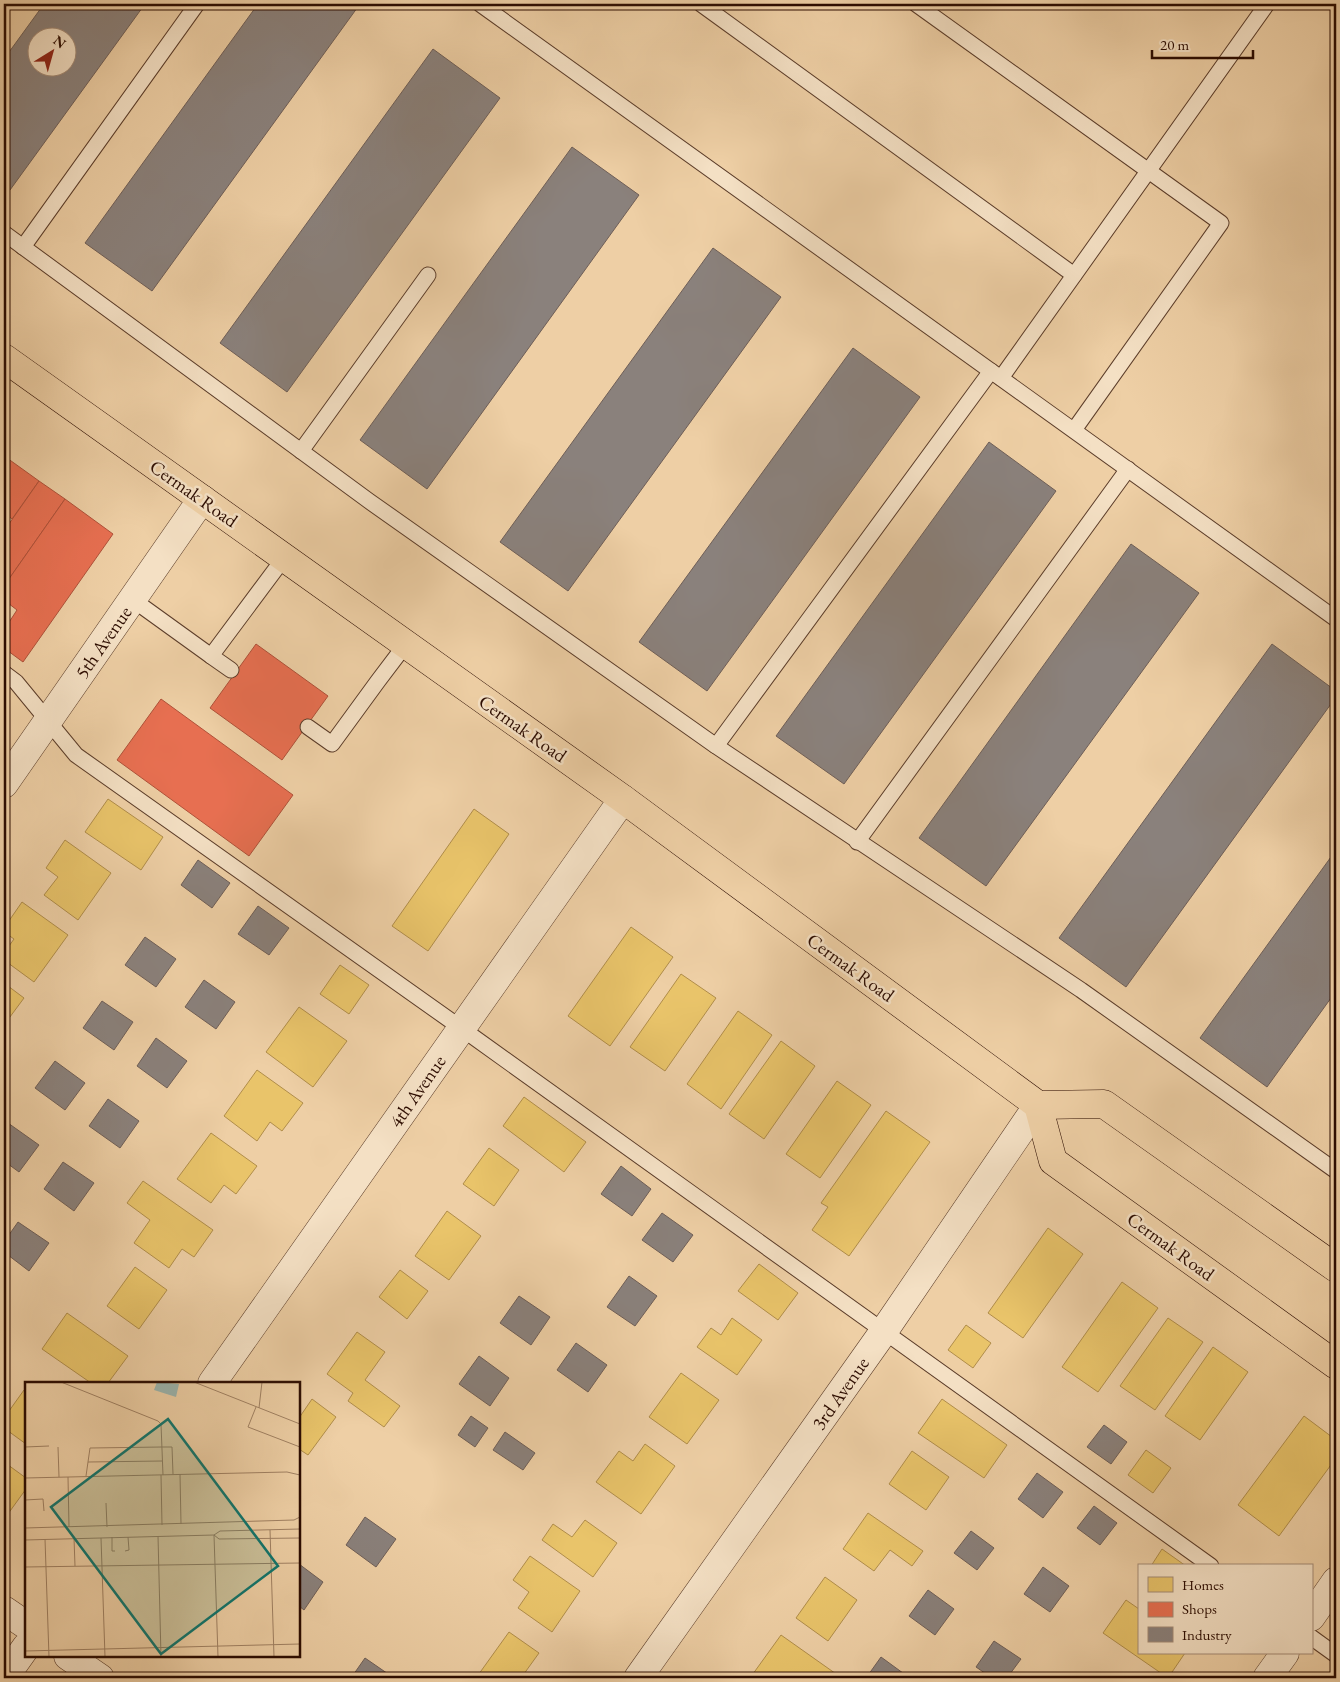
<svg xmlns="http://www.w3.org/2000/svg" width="1340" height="1682" font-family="'EB Garamond',serif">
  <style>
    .homes { fill: #e9c46a; stroke: #b08d4a }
    .shops { fill: #e76f51; stroke: #af5139 }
    .industry { fill: #8a817c; stroke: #6e5e57; fill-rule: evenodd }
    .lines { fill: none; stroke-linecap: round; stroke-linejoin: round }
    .service-casing { stroke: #5c3d2a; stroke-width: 17 }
    .minor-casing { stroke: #5c3d2a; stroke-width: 29 }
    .primary-casing { stroke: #2c0c01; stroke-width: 29 }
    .service { stroke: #f4e0c4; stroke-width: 15 }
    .minor { stroke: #f4e0c4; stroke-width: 28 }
    .primary { stroke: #eecfa5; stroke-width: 28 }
    .labels { text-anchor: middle; stroke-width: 5; stroke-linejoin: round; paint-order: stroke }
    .street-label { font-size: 19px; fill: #2c0c01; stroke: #f4e0c4 }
    .inset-road { fill: none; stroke: #a08163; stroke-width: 1 }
    .view { fill: #0f766e; fill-opacity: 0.15; stroke: #0f766e; stroke-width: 2.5 }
    .inset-edge { fill: none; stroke: #2c0c01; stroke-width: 2.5 }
  </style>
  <rect width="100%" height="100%" fill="#eecfa5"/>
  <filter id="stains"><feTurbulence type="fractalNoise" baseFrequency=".004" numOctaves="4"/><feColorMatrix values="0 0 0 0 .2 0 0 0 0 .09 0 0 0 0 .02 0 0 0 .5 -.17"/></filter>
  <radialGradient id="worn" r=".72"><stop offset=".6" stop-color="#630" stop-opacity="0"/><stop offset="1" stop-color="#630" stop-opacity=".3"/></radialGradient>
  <!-- homes -->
  <g class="homes">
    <path d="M108,799L163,837L141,870L85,832Z"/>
    <path d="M474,809L509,834L428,951L392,926Z"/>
    <path d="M65,840L111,873L78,920L44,895L58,877L46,868Z"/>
    <path d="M22,902L68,935L34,982L4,960V953L14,939L4,932V928Z"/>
    <path d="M631,927L673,957L610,1046L568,1016Z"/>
    <path d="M340,965L369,985L349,1014L320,994Z"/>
    <path d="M681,974L716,998L665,1071L630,1047Z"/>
    <path d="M4,983L24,998L4,1025Z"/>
    <path d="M299,1007L347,1041L313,1087L266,1052Z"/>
    <path d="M738,1011L772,1035L721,1109L687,1084Z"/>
    <path d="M781,1041L815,1066L764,1139L729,1114Z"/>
    <path d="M257,1070L303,1103L282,1131L270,1122L257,1141L224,1116Z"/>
    <path d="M837,1081L871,1105L820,1178L786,1154Z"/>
    <path d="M524,1097L586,1142L564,1172L503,1126Z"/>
    <path d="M886,1111L930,1142L849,1256L812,1230L828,1207L821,1203Z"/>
    <path d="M211,1133L257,1166L236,1194L224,1185L211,1203L177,1179Z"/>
    <path d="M489,1148L519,1170L494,1206L463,1184Z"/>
    <path d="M143,1181L213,1230L194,1257L182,1249L169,1268L134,1243L150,1220L127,1203Z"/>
    <path d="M447,1211L481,1236L449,1280L415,1256Z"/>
    <path d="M1048,1228L1083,1254L1023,1338L988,1313Z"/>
    <path d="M759,1264L798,1293L778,1320L738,1291Z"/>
    <path d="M135,1267L167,1290L139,1329L107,1306Z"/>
    <path d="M400,1270L428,1291L407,1319L379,1297Z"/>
    <path d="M1122,1282L1158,1308L1098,1392L1062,1367Z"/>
    <path d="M67,1313L128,1356L108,1383H91L42,1349Z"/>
    <path d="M732,1318L762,1340L737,1375L697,1347L711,1328L721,1335Z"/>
    <path d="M1168,1318L1203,1342L1155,1410L1120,1386Z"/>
    <path d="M966,1325L991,1343L973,1368L948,1350Z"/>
    <path d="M357,1332L385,1352L365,1380L400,1406L384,1427L348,1401L353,1393L327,1374Z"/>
    <path d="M1213,1347L1248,1372L1200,1440L1165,1416Z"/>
    <path d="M681,1373L719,1400L687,1444L649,1417Z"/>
    <path d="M24,1390L26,1392V1444L4,1428V1418Z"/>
    <path d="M312,1399L336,1417L308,1455L299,1449V1418Z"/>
    <path d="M942,1399L1007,1445L984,1478L918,1433Z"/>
    <path d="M1304,1416L1336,1440V1458L1279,1536L1238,1505Z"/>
    <path d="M645,1444L675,1466L641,1514L596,1482L619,1451L633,1461Z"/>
    <path d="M1146,1450L1171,1468L1153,1493L1128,1475Z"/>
    <path d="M912,1451L949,1477L926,1510L889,1484Z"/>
    <path d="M4,1462L26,1478V1489L5,1518Z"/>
    <path d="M868,1513L923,1551L912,1566L890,1550L874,1571L843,1549Z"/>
    <path d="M585,1520L617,1543L593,1577L542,1540L553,1524L572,1537Z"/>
    <path d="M1162,1549L1186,1566H1151Z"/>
    <path d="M530,1556L580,1591L552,1632L518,1608L529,1592L513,1580Z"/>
    <path d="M825,1577L857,1600L828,1641L796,1618Z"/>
    <path d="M1126,1600L1139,1609V1653H1185L1168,1678L1103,1633Z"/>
    <path d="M509,1632L539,1653L521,1678H476Z"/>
    <path d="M781,1635L839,1676L838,1678H750Z"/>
  </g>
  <!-- shops -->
  <g class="shops">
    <path d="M7,458L39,481L12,519L6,514L4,517V463Z"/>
    <path d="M39,481L65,499L4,586V531Z"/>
    <path d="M65,499L113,534L23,662L4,648V630L17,610L4,600V586Z"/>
    <path d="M256,644L328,696L282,760L210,708Z"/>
    <path d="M161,699L293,795L249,856L117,760Z"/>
  </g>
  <!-- industry -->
  <g class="industry">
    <path d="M44,4H145L10,190L4,185V59ZM38,38H68V68H38Z"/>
    <path d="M258,4H360L152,291L85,243Z"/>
    <path d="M433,49L500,98L287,392L220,343Z"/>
    <path d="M572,147L639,195L427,489L360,440Z"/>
    <path d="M713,248L781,297L568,591L500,542Z"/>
    <path d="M853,348L920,397L707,691L639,642Z"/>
    <path d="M989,442L1056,491L844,784L776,736Z"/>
    <path d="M1131,544L1199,593L986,886L919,838Z"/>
    <path d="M1272,644L1336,691V697L1126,987L1059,938Z"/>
    <path d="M1336,850V991L1267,1087L1200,1038Z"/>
    <path d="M198,860L230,883L212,908L181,885Z"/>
    <path d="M258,906L289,928L269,955L238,934Z"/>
    <path d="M145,937L176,959L156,987L125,965Z"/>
    <path d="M204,980L235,1002L216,1029L185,1007Z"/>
    <path d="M102,1001L133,1022L114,1050L83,1028Z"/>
    <path d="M156,1038L187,1061L167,1088L137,1066Z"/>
    <path d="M55,1061L85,1083L65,1110L35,1088Z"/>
    <path d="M108,1099L139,1121L120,1148L89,1126Z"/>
    <path d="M8,1123L39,1145L19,1172L4,1161V1129Z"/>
    <path d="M63,1162L94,1183L74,1211L44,1189Z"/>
    <path d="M621,1166L651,1189L632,1216L601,1194Z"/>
    <path d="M662,1213L693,1235L673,1262L642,1240Z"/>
    <path d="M18,1222L49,1243L29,1271L4,1252V1242Z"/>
    <path d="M629,1276L657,1296L635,1326L607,1307Z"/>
    <path d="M519,1296L550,1317L531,1345L500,1323Z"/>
    <path d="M576,1343L607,1365L588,1392L557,1370Z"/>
    <path d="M479,1356L509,1378L490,1406L459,1384Z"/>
    <path d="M471,1416L488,1428L475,1447L458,1435Z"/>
    <path d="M1104,1425L1127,1442L1111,1464L1087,1447Z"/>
    <path d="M505,1432L535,1453L523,1470L493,1450Z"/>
    <path d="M1037,1473L1063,1492L1043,1518L1018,1499Z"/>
    <path d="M1094,1506L1117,1523L1100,1545L1077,1528Z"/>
    <path d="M365,1517L396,1539L376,1567L346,1545Z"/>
    <path d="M971,1531L994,1548L977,1570L954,1553Z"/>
    <path d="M299,1564L323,1582L304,1610L299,1606Z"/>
    <path d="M1043,1567L1069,1586L1050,1612L1024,1594Z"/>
    <path d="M928,1590L954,1609L935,1635L909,1616Z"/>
    <path d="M994,1641L1021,1659L1007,1678H992L976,1667Z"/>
    <path d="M881,1657L907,1676L905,1678H866Z"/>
    <path d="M365,1658L394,1678H351Z"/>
  </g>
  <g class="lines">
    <!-- service casing -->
    <g class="service-casing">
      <g id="service">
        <path d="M480,4L1336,619"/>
        <path d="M701,4L1074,275"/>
        <path d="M916,4L1221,223L1074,430"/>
        <path d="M4,233L369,501L716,746L1081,990L1336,1171"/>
        <path d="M23,247L197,4"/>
        <path d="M1001,378L1267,4"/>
        <path d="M301,451L428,275"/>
        <path d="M132,599L211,656"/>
        <path d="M231,670L211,656L284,558"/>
        <path d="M4,673L16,682L76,755L461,1028L1211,1566"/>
        <path d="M308,727L332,744L378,681L406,644"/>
        <path d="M716,746L991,371"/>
        <path d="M857,842L1128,469"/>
        <path d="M1311,1637L1336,1655"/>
      </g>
    </g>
    <!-- minor casing -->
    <g class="minor-casing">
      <g id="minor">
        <path d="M4,784L202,499"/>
        <path d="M212,1383L623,799"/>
        <path d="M4,1610L26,1625"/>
        <path d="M1311,1617L1336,1581"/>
        <path d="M68,1656L100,1678"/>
        <path d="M4,1678L26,1647"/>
        <path d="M638,1678L884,1331L1038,1105"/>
        <path d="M1267,1678L1285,1653"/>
      </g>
    </g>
    <!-- primary casing -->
    <g class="primary-casing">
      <g id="primary">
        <path d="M4,358L623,799L1038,1105L1104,1104L1336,1268"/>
        <path d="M1038,1105L1053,1161L1336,1365"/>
      </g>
    </g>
    <!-- service -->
    <use href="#service" class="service"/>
    <!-- minor -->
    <use href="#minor" class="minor"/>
    <!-- primary -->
    <use href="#primary" class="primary"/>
  </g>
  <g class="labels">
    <!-- street labels -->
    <g class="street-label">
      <text transform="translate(194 493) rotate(35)" y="7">Cermak Road</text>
      <text transform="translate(103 642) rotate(-55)" y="7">5th Avenue</text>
      <text transform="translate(523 728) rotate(35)" y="7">Cermak Road</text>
      <text transform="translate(851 967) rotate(36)" y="7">Cermak Road</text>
      <text transform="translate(417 1091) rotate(-55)" y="7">4th Avenue</text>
      <text transform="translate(1171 1246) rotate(36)" y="7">Cermak Road</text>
      <text transform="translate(840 1393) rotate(-55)" y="7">3rd Avenue</text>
    </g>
  </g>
  <!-- overview -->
  <g transform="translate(25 1382)">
    <rect width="275" height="275" fill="#eecfa5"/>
    <path d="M132,0L154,2L151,15L129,8Z" fill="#9bb5af"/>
    <path class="inset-road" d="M36,0L133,39L136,42L138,93M169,0L275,42M231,25L223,45L275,65M234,26L237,0M0,35V60M0,65L24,64M33,65L34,95M63,80L137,79M155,92L156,142M136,93L137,143M61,94L65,66L137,65H147L148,92M43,95L44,145M0,96L262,90L275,93M0,118L18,117L19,129M81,121L82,145M0,146L269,138L275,135M245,148L249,275M189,153L193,275M189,153L195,149L275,147M133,154L136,275M87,155V169H90M49,156L50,184M76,156L80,275M20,157L24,275M0,158L189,153L194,157L275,156M100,169L104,168L103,155M0,185L275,181M0,269L275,262"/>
    <path class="view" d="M143,37L253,184L136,272L26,125Z"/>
    <rect width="275" height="275" class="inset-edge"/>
  </g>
  <!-- margin -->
  <rect width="1340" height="1682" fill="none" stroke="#eecfa5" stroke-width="20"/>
  <rect x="5" y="5" width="1330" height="1672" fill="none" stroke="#2c0c01" stroke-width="2.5"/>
  <rect x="10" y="10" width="1320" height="1662" fill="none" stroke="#2c0c01"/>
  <!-- legend -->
  <rect x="1138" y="1564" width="175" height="90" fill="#f4e0c4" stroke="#a48b76"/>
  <rect x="1148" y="1577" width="25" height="15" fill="#e9c46a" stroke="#a48b76"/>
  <text x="1182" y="1590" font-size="15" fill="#2c0c01">Homes</text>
  <rect x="1148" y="1602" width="25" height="15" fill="#e76f51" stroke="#a48b76"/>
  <text x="1182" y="1614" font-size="15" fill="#2c0c01">Shops</text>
  <rect x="1148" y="1627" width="25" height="15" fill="#8a817c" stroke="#a48b76"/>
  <text x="1182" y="1640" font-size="15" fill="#2c0c01">Industry</text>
  <!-- north arrow -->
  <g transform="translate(52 52) rotate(37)"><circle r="24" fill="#f4e0c4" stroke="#a48b76"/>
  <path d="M0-4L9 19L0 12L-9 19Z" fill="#8f2418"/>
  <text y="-8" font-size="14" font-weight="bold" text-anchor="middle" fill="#2c0c01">N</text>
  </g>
  <!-- scale -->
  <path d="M1152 50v8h101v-8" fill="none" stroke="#2c0c01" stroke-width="2.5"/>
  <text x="1160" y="50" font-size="15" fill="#2c0c01" stroke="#f4e0c4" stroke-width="4" paint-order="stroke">20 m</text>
  <rect width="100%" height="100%" filter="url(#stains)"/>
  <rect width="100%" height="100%" fill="url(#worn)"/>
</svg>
